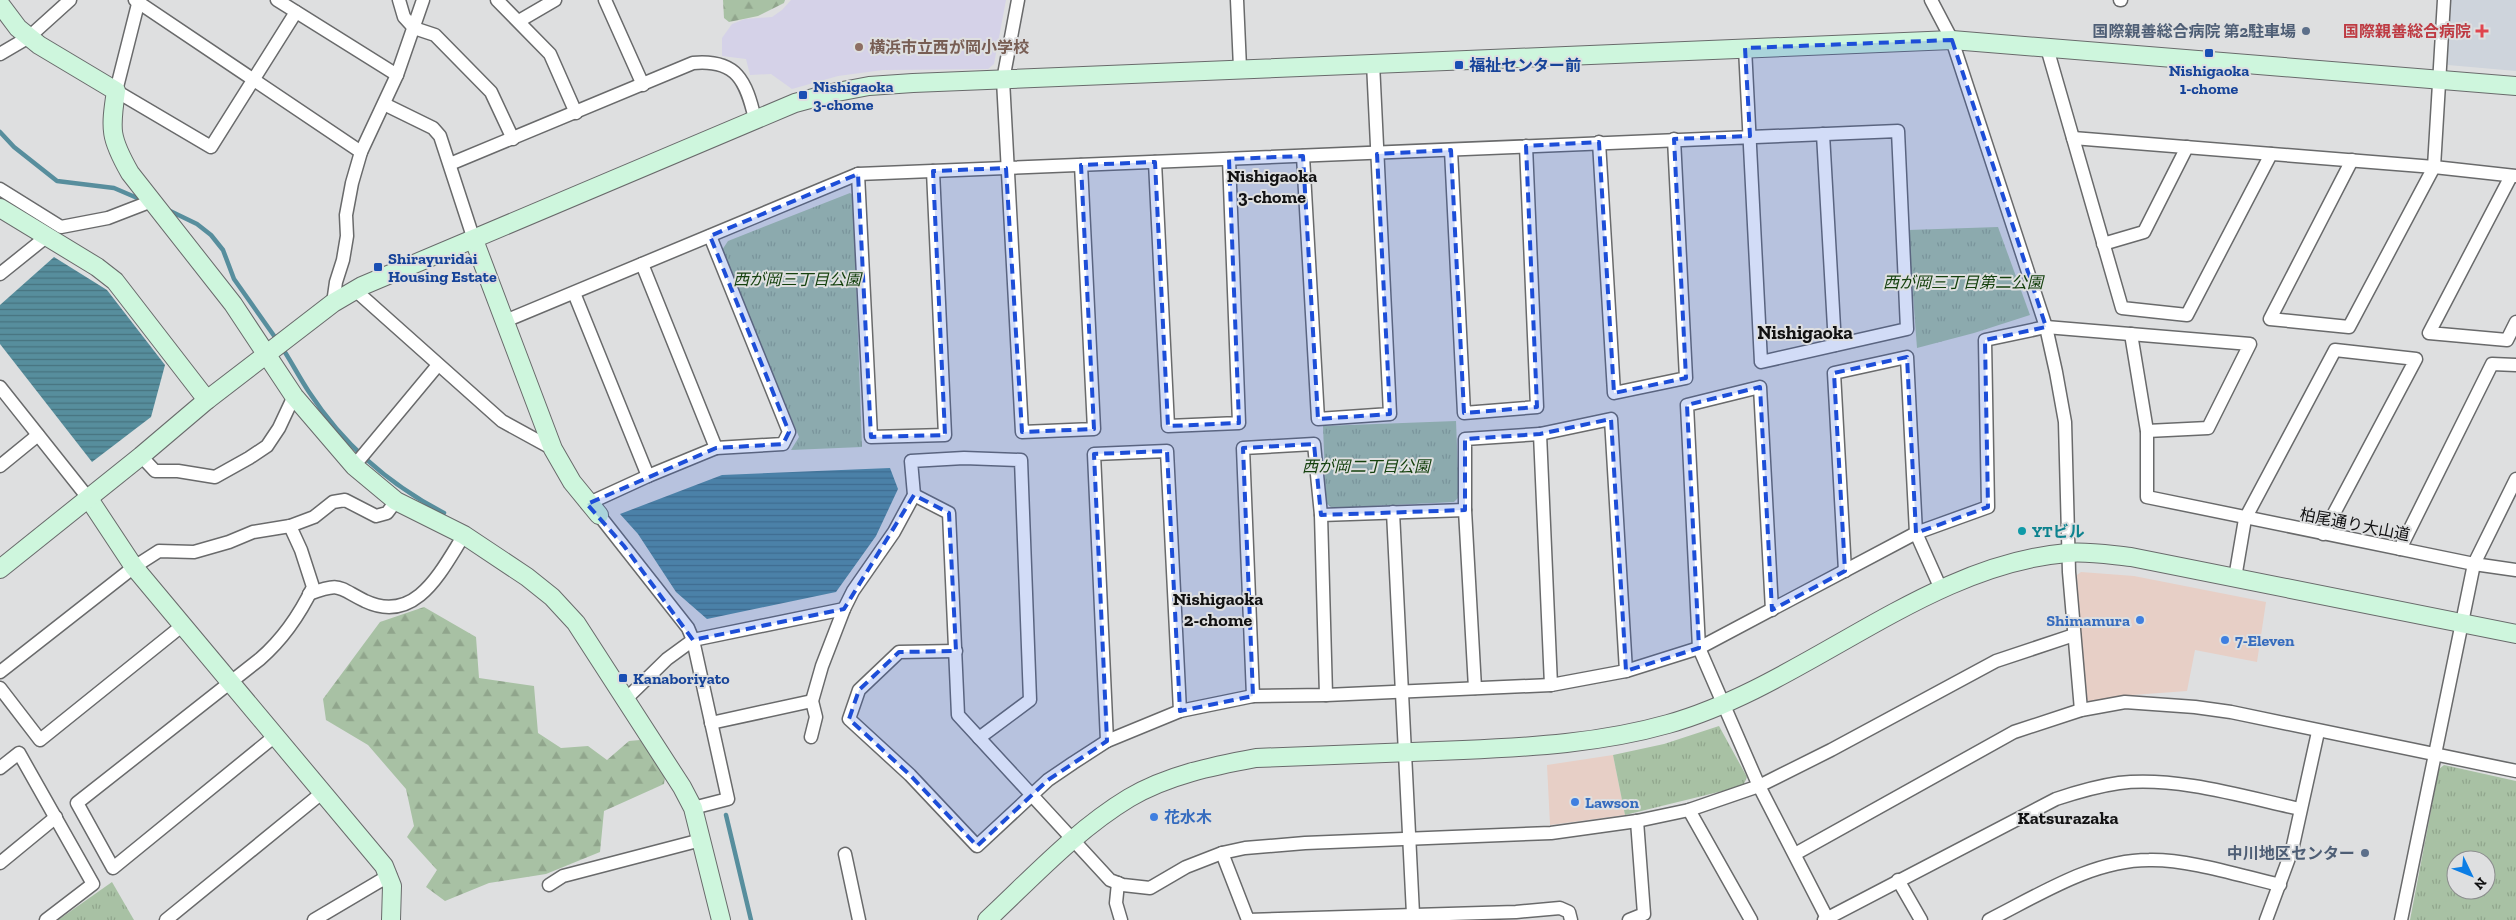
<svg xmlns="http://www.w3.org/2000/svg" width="2516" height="920" font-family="'Zilla Slab','Noto Sans JP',serif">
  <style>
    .commercial { fill: #e7cfc6 }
    .education { fill: #d5d2e8 }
    .built { fill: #ced4dc }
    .grass { fill: url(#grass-tufts); fill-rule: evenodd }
    .forest { fill: url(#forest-firs) }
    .water { fill: url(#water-rules) }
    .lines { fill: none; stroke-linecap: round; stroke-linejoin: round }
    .stream { stroke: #578e9d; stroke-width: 4.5 }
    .street-casing { stroke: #696a6b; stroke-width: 15 }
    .secondary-casing { stroke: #696a6b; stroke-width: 20 }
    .street { stroke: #fff; stroke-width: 12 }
    .secondary { stroke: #cef6dd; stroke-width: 18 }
    .marked { fill: #1d4ed8; fill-opacity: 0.2; stroke: #1d4ed8; stroke-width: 4; stroke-dasharray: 10 6; stroke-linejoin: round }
    .service-dot { fill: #5c6f8a; stroke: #dedfe0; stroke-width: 2 }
    .health-dot { fill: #e0444e; stroke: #dedfe0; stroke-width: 2 }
    .education-dot { fill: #8d6e63; stroke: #dedfe0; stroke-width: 2 }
    .transit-dot { fill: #1a4fb4; stroke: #dedfe0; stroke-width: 2 }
    .culture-dot { fill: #0f9aa8; stroke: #dedfe0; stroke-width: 2 }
    .shop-dot { fill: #3f7fe0; stroke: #dedfe0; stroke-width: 2 }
    .labels { text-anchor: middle; stroke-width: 4; stroke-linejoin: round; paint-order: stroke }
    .service-label { font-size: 16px; font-weight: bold; fill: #4e5e75; stroke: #dedfe0; text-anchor: end }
    .health-label { font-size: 16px; font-weight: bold; fill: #be3a42; stroke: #dedfe0; text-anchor: end }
    .education-label { font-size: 16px; font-weight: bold; fill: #785e54; stroke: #dedfe0; text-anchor: start }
    .transit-label { font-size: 16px; font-weight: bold; fill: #164399; stroke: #dedfe0; text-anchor: start }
    .park-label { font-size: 16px; font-style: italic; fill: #15410e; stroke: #dedfe0 }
    .street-label { font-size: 16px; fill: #111112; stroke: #dedfe0 }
    .culture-label { font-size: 16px; font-weight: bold; fill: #0d838f; stroke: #dedfe0; text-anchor: start }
    .shop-label { font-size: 16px; font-weight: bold; fill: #366cbe; stroke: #dedfe0; text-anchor: start }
    .neighbourhood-label { font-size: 18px; font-weight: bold; fill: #111112; stroke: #dedfe0 }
    .quarter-label { font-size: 19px; font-weight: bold; fill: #111112; stroke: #dedfe0 }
  </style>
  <defs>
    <pattern id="grass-tufts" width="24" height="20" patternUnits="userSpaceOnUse" patternTransform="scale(1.25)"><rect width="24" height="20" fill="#a8c1a4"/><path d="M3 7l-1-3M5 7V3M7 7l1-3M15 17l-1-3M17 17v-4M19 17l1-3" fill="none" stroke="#90a58c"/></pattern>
    <pattern id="forest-firs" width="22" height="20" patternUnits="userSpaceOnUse" patternTransform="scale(1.25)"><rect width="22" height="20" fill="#a8c1a4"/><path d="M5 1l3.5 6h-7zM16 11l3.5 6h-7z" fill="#90a58c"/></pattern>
    <pattern id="water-rules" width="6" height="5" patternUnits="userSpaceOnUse" patternTransform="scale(1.25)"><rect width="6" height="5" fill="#578e9d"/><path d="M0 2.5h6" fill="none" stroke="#47737f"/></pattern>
  </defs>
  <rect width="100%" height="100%" fill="#dedfe0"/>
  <!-- commercial -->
  <g class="commercial">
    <path d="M2081,572L2134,576L2266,602L2257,662L2195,650L2187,691L2119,696L2091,702L2084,698L2077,575Z"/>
    <path d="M1613,755L1625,815L1550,825L1547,765Z"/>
  </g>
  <!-- education -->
  <path class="education" d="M791,0H1006L994,64L988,69L883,70L838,76L792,89L771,74L750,75L746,59L722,56V38L732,24L745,19L772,17L782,10Z"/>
  <!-- built -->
  <path class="built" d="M2450,0H2516V71L2448,65L2446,62Z"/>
  <!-- grass -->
  <g class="grass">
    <path d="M850,193L853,195L862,447L791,450L799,437L722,250L728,241Z"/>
    <path d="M1998,227L2030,315L1974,333L1917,348L1908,230Z"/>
    <path d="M1456,421L1459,497L1454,502L1332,508L1326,503L1323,426Z"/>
    <path d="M1719,726L1747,777L1743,786L1625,815L1613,755L1664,744Z"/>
    <path d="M2444,765L2516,781V920H2410L2439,769ZM2456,860H2486V890H2456Z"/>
    <path d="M112,882L134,920H58Z"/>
  </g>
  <!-- forest -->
  <g class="forest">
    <path d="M723,0H785L784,3L758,16L729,22L724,18Z"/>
    <path d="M424,607L476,637L479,678L534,686L538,733L561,748L588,746L607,760L629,741L640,740L665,776L664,784L604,811L600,852L546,874L489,883L445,901L426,887L437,870L407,837L414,826L406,789L368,745L326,720L323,699L380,622Z"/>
  </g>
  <!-- water -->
  <g class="water">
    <path d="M54,257L107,290L165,365L151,417L92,462L0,344V305Z"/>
    <path d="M890,468L898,489L876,536L836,592L707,619L676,592L638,534L620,514L722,475Z"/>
  </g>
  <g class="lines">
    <!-- stream -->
    <g class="stream">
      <path d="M0,132L14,147L57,181L114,188L142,200"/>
      <path d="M168,210L197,224L211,235L223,250L234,279L277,340"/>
      <path d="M281,346C291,361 299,377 309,392C343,444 390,485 444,513"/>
      <path d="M726,815L751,920"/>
    </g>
    <!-- street casing -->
    <g class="street-casing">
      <g id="street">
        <path d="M135,0L361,152"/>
        <path d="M139,0L116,91L211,147L296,12"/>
        <path d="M277,0L397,75"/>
        <path d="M399,0L404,17L414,28L435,35L491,92L513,139"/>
        <path d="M497,0L550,54L576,113"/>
        <path d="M605,0L643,85"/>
        <path d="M1018,0L1003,80L1022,432L1094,429L1081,165"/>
        <path d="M1237,0L1240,68"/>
        <path d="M1931,0L1952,40L2046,327L2056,372L2065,422L2069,572L2081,710"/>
        <path d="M2120,0H2121"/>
        <path d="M519,21L555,0"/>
        <path d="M2047,48L2122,308L2187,315L2271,154"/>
        <path d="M0,54L29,37L70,0"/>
        <path d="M384,104L433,128L440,136L474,240"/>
        <path d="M1823,134L1835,345"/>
        <path d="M2073,138L2434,167L2516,176"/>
        <path d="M1599,142L1614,393L1686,378L1674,139"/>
        <path d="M1451,150L1464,413L1537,407L1526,146"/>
        <path d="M1303,156L1318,419L1390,414L1373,63"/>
        <path d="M2352,160L2270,319L2349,327L2434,167L2444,0"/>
        <path d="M1155,162L1168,426L1239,423L1229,159"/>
        <path d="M450,164L693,63C737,59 746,81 755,119"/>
        <path d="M858,174L871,437L945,435L933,171"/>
        <path d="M2511,176L2429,333L2507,340L2516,322"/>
        <path d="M0,189L61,227L108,218L152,201"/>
        <path d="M2103,244L2144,232L2187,147"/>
        <path d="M642,264L716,448"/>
        <path d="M0,274L46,237"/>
        <path d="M355,290L502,421L553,449"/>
        <path d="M574,293L648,476"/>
        <path d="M333,303L336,282L343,260L347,236L346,215L352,183L361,152L397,75L423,0"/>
        <path d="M505,321L858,174L1898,131L1907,329L1761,362L1745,48"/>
        <path d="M2131,334L2147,431V497L2474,564L2516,570"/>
        <path d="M0,387L89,499"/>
        <path d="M1540,434L1551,685"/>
        <path d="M141,456L155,471H178L215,477L249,458L267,446L279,428L294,396"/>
        <path d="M0,466L38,435"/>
        <path d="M354,466L438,365"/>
        <path d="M914,495L949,513L958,715L1110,880L1123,885L1150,888L1186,867L1222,853L1245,848L1305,843L1551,833L1637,821L1689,810L1759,786L1831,750L1996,661L2074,635"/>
        <path d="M587,504L648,476L716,448L783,444L789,432L710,236"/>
        <path d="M1393,512L1413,914"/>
        <path d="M599,515L688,628L693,640L728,799L693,808"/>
        <path d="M1321,515L1465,510"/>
        <path d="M2400,549L2492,364L2516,365"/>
        <path d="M1845,571L1834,373L1907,357L1916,533L1941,589"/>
        <path d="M2235,578L2245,519L2335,350L2416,359L2323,534"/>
        <path d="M309,594C341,582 337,587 365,601C416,625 441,571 464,535"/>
        <path d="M1772,610L1760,387L1687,405L1699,648L1759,786L1828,920"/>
        <path d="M956,651L899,652L859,690L849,719L910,775L977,846L1048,780L1073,763L1107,741L1180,711L1253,696L1326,695L1551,685L1626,671L1699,648L1916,533L1988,507L1985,340L2046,327L2250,344L2208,428L2147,431"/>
        <path d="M0,672L134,567L159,551L194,552L229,542L253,532L290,526L314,517L333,502L345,500L376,516L387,513L396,501"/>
        <path d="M0,688L40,740L183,625"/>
        <path d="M1475,688L1465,510V439L1540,434L1611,419L1626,671"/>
        <path d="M1253,696L1243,448L1314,444L1321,515L1326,695"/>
        <path d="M626,699L667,659L693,640L844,609"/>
        <path d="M711,723L812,701"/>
        <path d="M275,736L113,868L77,803L260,659C283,639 300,614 313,587L301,550L290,526"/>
        <path d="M811,737L816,717L812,701L822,666L844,609L853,591L894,532L914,495L911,461L964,458L1021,460L1030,700L979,738"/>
        <path d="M1107,741L1094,454L1167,451L1180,711"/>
        <path d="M0,768L19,753L93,884L46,920"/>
        <path d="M1689,810L1751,920"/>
        <path d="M1222,853L1248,920L1516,912L1560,908L1569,912L1571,920"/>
        <path d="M845,854L859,920"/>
        <path d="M1795,854L2014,732L2081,710L2125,702L2195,707L2231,712L2516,771"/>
        <path d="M0,863L56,817"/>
        <path d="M1898,880L1921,920"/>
        <path d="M1118,883L1116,903L1121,920"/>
        <path d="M549,885L563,876L701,840"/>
        <path d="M166,920L323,792"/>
        <path d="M314,920L390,875"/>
        <path d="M1629,920L1644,914L1637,821"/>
        <path d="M1824,920L2056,799C2077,792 2098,786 2119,783C2176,776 2245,797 2300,809"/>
        <path d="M1989,920C2039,895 2092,860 2149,860C2189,859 2241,876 2280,885"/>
        <path d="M2266,920L2292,850L2318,732"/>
        <path d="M2401,920L2474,564L2516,479"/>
      </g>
    </g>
    <!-- secondary casing -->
    <g class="secondary-casing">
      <g id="secondary">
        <path d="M0,4L18,28L39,45L116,91C110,130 110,138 130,173L233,304L294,396L354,466L396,501L464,535L527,577L552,597L576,623L682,787L693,808L721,920"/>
        <path d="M0,208L97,267L115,281L207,400"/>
        <path d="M474,240L553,449L572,482L599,515"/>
        <path d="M89,499L134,567L384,866L392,886L391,920"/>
        <path d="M0,569L141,456L207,400L333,303L362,286L795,103L832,93L869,86L913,83L1952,40L2516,86"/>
        <path d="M987,920C1032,878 1076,830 1129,798C1168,775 1213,766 1256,758C1325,755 1394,753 1463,750C1532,747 1601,743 1668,724C1806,685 1924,565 2067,553C2088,551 2110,555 2131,557L2516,634"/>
      </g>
    </g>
    <!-- street -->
    <use href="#street" class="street"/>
    <!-- secondary -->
    <use href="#secondary" class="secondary"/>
  </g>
  <!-- marked area -->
  <path class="marked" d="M1952,40L2046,327L1985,340L1988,507L1916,533L1907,357L1834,373L1845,571L1772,610L1760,387L1687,405L1699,648L1626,671L1611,419L1540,434L1465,439V510L1321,515L1314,444L1243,448L1253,696L1180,711L1167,451L1094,454L1107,741L1048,780L977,846L910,775L849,719L859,690L899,652L956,651L949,513L914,495L844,609L693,640L624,546L587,504L716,448L783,444L789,432L710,236L858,174L871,437L945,435L933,171L1006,168L1022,432L1094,429L1081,165L1155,162L1168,426L1239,423L1229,159L1303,156L1318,419L1390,414L1377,154L1451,150L1464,413L1537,407L1526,146L1599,142L1614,393L1686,378L1674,139L1750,136L1745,48Z"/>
  <!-- markers -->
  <g class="service-dot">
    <circle cx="2306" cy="31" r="5"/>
    <circle cx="2365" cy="853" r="5"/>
  </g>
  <path class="health-dot" d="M2479.5 23.5h5v5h5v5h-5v5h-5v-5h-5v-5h5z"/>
  <circle class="education-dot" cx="859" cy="47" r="5"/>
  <g class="transit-dot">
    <rect x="2204" y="48" width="10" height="10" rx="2.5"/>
    <rect x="1454" y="60" width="10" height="10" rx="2.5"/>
    <rect x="798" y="90" width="10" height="10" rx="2.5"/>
    <rect x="373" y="262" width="10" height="10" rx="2.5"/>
    <rect x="618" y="673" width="10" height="10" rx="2.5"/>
  </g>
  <circle class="culture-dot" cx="2022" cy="531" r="5"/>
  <g class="shop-dot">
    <circle cx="2140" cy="620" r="5"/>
    <circle cx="2225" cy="640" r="5"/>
    <circle cx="1575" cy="802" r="5"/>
    <circle cx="1154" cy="817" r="5"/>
  </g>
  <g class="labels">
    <!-- service labels -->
    <g class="service-label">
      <text x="2296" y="37">国際親善総合病院 第2駐車場</text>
      <text x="2355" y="859">中川地区センター</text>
    </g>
    <!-- health labels -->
    <g class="health-label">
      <text x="2471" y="37">国際親善総合病院</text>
    </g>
    <!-- education labels -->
    <g class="education-label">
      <text x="869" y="53">横浜市立西が岡小学校</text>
    </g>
    <!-- transit labels -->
    <g class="transit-label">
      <text x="1469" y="71">福祉センター前</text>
      <text x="2209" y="76" text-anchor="middle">Nishigaoka<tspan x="2209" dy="18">1-chome</tspan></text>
      <text x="813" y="92">Nishigaoka<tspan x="813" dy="18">3-chome</tspan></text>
      <text x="388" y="264">Shirayuridai<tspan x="388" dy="18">Housing Estate</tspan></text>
      <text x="633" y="684">Kanaboriyato</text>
    </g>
    <!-- park labels -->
    <g class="park-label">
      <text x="797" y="285">西が岡三丁目公園</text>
      <text x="1963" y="288">西が岡三丁目第二公園</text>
      <text x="1366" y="472">西が岡二丁目公園</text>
    </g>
    <!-- street labels -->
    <g class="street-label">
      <text transform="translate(2355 524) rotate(11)" y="6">柏尾通り大山道</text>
    </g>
    <!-- culture labels -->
    <g class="culture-label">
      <text x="2032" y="537">YTビル</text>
    </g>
    <!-- shop labels -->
    <g class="shop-label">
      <text x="2130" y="626" text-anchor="end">Shimamura</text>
      <text x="2235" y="646">7-Eleven</text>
      <text x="1585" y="808">Lawson</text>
      <text x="1164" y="823">花水木</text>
    </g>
    <!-- neighbourhood labels -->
    <g class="neighbourhood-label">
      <text x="1272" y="182">Nishigaoka<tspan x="1272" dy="21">3-chome</tspan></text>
      <text x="1218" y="605">Nishigaoka<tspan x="1218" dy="21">2-chome</tspan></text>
      <text x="2068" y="824">Katsurazaka</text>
    </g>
    <!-- quarter labels -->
    <g class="quarter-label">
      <text x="1805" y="339">Nishigaoka</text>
    </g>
  </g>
  <!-- north arrow -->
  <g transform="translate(2471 875) rotate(133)"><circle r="24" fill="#dedfe0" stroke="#8c8d8e"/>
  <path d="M0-4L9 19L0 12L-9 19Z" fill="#0c7ee5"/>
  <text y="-8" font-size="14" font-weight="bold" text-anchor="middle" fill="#111112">N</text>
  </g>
</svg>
